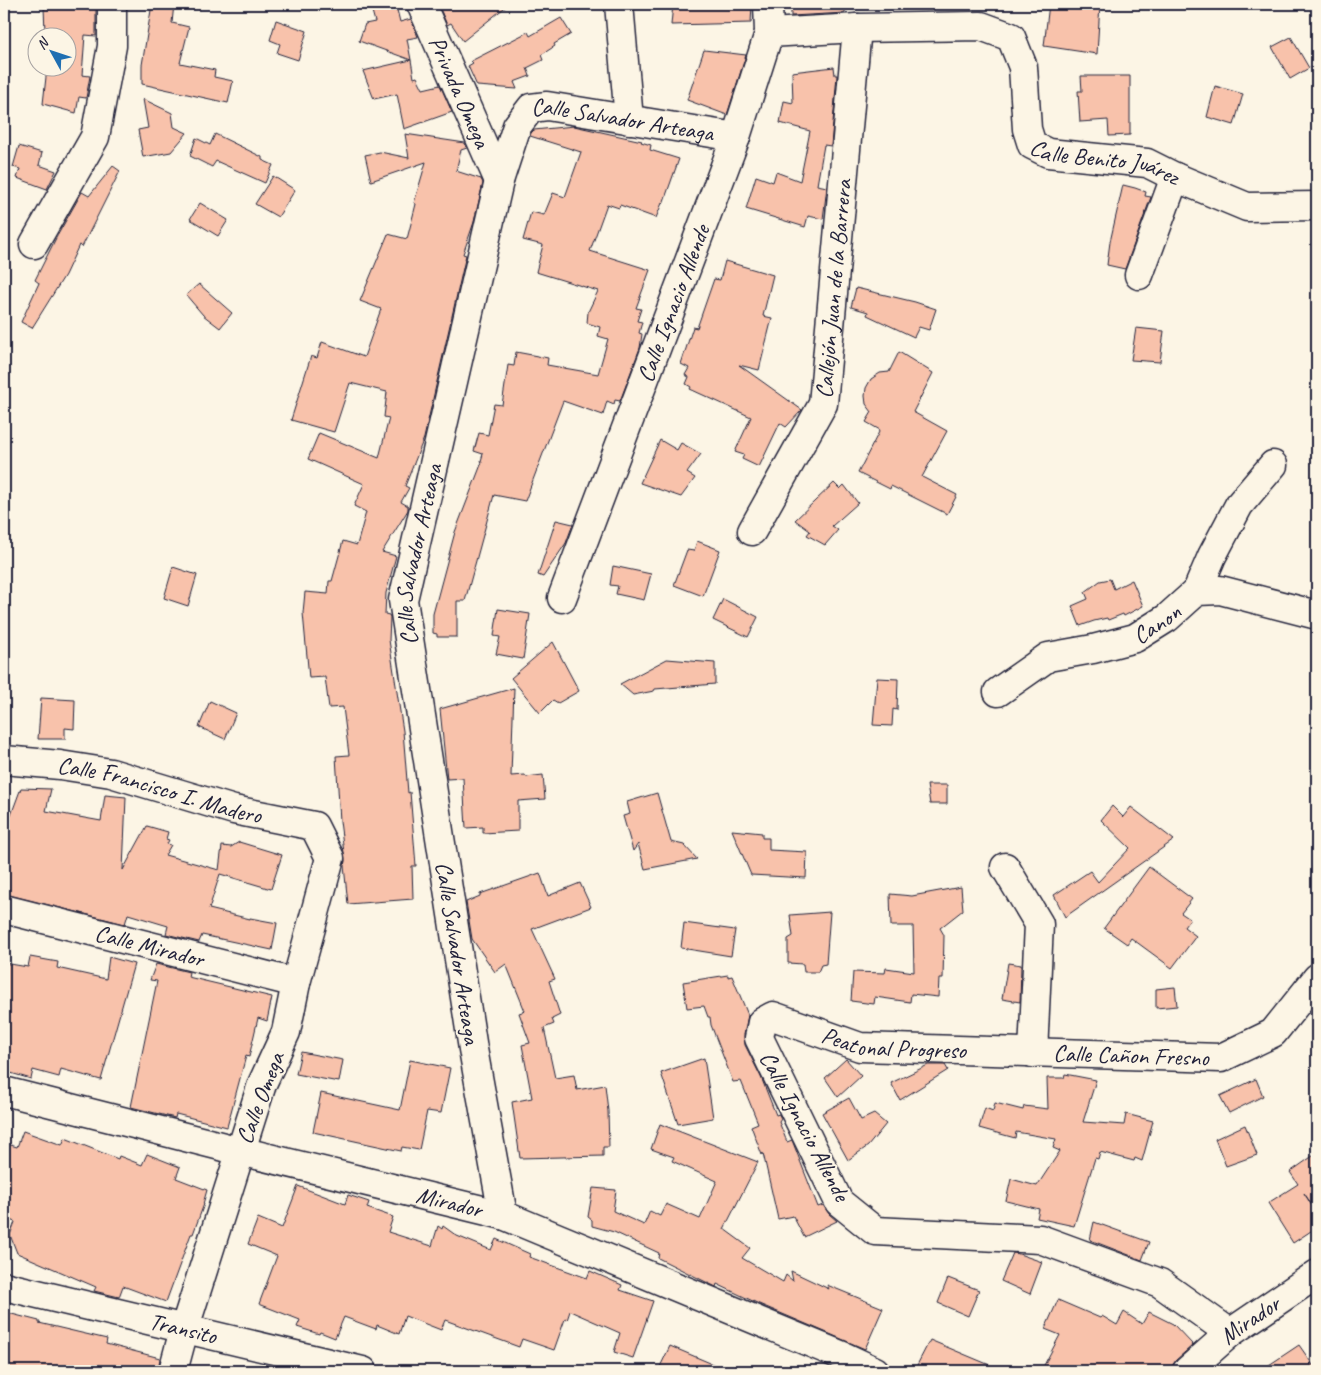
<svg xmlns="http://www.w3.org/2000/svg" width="1321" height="1375" font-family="Caveat,sans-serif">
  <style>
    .building { fill: #f8c2ab; stroke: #22223b }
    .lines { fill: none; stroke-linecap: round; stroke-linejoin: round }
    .minor-casing { stroke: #22223b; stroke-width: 31 }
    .minor { stroke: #fcf5e5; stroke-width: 28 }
    .labels { text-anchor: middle; stroke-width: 4; stroke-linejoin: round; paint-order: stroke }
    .street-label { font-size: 24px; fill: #22223b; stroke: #fcf5e5 }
  </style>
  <rect width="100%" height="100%" fill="#fcf5e5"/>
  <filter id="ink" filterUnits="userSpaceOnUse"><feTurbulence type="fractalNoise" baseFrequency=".02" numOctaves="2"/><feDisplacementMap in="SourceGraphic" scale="10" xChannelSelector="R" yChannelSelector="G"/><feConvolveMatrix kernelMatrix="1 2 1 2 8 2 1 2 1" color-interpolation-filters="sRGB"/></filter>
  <g filter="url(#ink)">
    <!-- building -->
    <g class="building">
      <path d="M47,4H96V36L85,35L82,75L90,76L86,98L79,97L76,113L43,104L47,68H68V38H57L58,32L45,31L44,8H47Z"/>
      <path d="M152,4H174L172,23L189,27L180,63L215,70L214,77L233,81L228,103L142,84V65Z"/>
      <path d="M438,4H509L463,41L451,23L447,25Z"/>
      <path d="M673,4H752L751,23L671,25Z"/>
      <path d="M791,4H845V13L791,16Z"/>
      <path d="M1049,4H1100L1097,54L1044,46Z"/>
      <path d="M396,6L400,22L411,19L418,37L407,39L411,60L359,41L365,24L375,22L372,11Z"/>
      <path d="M561,18L571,34L554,44L555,46L541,55L543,60L527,68L530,76L514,82L517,89L477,86L468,66L473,63L471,61L528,32L530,36Z"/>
      <path d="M276,20L307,31L298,60L277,53L280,44L270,40Z"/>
      <path d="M1291,37L1309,68L1290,79L1272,47Z"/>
      <path d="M704,50L746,55L727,115L687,100Z"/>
      <path d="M411,60L414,78L417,77L423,89L440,85L452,112L404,129L397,94L374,99L363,71Z"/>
      <path d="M834,67L835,75H837L831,146L824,145L817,185L827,187L823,219L808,216L805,227L746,209L756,176L773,182L776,172L800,181L810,131L780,123L784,101L793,103L792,72Z"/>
      <path d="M1081,76H1130V135L1109,136L1108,120L1080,122L1078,91H1082Z"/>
      <path d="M1215,86L1243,94L1234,125L1207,117Z"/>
      <path d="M143,99L172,113L174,127L187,133L171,152L143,157L138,130L148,128Z"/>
      <path d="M574,126L642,141L641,142L651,145L650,150L679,159L663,204L662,203L656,218L620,205L619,208L607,204L590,251L650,270L636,308L641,309L637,321L642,322L639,333L642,334L640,348L620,401L615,400L614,404L607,401L603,415L563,401L525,501L494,495L465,601H457V637H437V634L433,633V614L455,532L482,462L481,461L483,454L474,451L479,433L488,435L494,404L502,405L508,365L514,366L516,352L548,358L547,365L598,374L608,339L598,336L600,327L587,323L588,312L598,291L536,272L543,245L523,240L531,212L544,215L553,193L565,197L581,152L530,136L531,133L534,130Z"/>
      <path d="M215,134L262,157V160L273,165L265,183L216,161L212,167L190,156L196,138L210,145Z"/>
      <path d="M405,134L465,143L467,148L461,150L456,171L481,179L483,183L474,222L463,254L466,255L424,438L405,486L409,488L401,502L408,506V510L382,552L396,556L386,593L385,614L389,615L390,617L389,640L403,731L408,793L410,792L416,866H412L413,899L348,904L344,866L345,861L340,821L336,756L349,755L343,707L329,708L325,677L309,678L303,613L305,592L328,594L329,581H332L343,541L357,545L366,512L354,506L364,484L308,459L319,433L379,458L389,418L384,417L387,392L350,383L334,432L291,420L311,356L317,358L322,342L364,357L381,309L360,301L388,234L407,239L416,204L414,203L426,162L371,181L365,155L380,152L409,158Z"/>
      <path d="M19,146L42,153L39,165L56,171L47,189L17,178L20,169L13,167Z"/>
      <path d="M113,166L120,171L82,247L79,245L65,275L32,328L21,322L39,283L35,280L56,238L82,192L89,196Z"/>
      <path d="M273,176L295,190L278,217L255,204Z"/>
      <path d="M1123,185L1135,188L1146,192L1145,196L1151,197L1125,269L1107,265L1110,242Z"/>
      <path d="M200,203L228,220L218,236L190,219Z"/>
      <path d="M725,261L773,275L763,316L772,318L759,370L739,365L802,410L786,427L780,423L759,467L742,459L744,455L735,452L751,417L690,389L691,387L686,384L689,377L685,375L689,368L681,364L693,327L697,328L714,279L720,280Z"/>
      <path d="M199,284L232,313L220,328L203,315L186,295Z"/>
      <path d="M856,288L915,302L936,309L929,330L919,327L914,337L867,315L868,312L851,307Z"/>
      <path d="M1136,328L1164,331L1160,362L1131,360Z"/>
      <path d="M899,352L933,373L913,412L947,431L922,477L957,495L947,514L891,486L890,489L858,473L880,430L866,422L872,412L866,404L865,396L866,388L871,379L880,373L889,372Z"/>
      <path d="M660,440L677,450L681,443L701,454L687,473L695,478L681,497L640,483Z"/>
      <path d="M834,483L840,489L844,485L858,503L832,526L838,530L825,545L807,535L810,531L795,520Z"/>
      <path d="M556,520L573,524L566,543L543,577L538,575Z"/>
      <path d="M697,541L720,550L703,596L674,585L687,550L694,551Z"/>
      <path d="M613,566L651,574L644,600L616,594L618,586L610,585Z"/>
      <path d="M173,567L197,575L188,606L164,598Z"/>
      <path d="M1110,579L1114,589L1132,580L1143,606L1124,616L1123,614L1108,620L1107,618L1094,621L1080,626L1072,606L1088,599L1085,592L1100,581Z"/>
      <path d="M723,599L758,617L748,637L713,620Z"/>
      <path d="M498,609L530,614L523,659L496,654L500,637L494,636Z"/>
      <path d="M553,642L579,691L558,703L553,700L540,713L511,678Z"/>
      <path d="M667,659L715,663V684L655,689L654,691L633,695L620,684Z"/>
      <path d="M877,678L898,679L897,710L893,709L892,726L873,725Z"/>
      <path d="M514,688L511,776L525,775L526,777L543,775L545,799L518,801V831L483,833V827L466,828L463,778L447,779L440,709Z"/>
      <path d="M41,698L75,700L74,729L65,728V739H38Z"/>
      <path d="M210,701L236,713L225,739L199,727Z"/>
      <path d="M927,785H947V804H930Z"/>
      <path d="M21,788L51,789L46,811L101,821L105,795L126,797L123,870L147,826L168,832L166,839L169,840L167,844L171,845L165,855L219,870L222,846L231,847L239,842L282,855L271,889L220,874L209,909L250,919V918L277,923L272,950L202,935L199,942L166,934L168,926L128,914L125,924L4,894V834Z"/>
      <path d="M657,793L671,842L684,845L697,859L645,869L638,844L633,851L623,816L630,814L627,802Z"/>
      <path d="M1112,806L1123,817L1131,807L1174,840L1065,917L1054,895L1090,871L1098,882L1130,848L1101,820Z"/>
      <path d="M732,830L762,833V838H769V850L807,852L806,878L751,875Z"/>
      <path d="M1149,867L1192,899L1181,913L1190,919L1184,927L1196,936L1172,968L1131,938L1127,944L1104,928Z"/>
      <path d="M540,873L548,896L580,883L591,907L532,929L555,979L549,981L560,1015L552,1019L554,1024L544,1028L555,1078L574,1075L577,1090L605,1085L608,1111L609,1147H603V1156L520,1158L512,1102L532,1098L522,1045L530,1043L519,1013L525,1011L506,964L495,972L472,939L466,902L480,896V894Z"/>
      <path d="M961,887L963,910L940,928L944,935L943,979H939L938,997L911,994L910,1002L875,997L874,1004L851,1001L853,972L885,973L886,968L914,972L913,926H891L890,894L912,896Z"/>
      <path d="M830,912L826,964L821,965L818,972H804L803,964L788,963V939L793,936L790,915Z"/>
      <path d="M684,923L735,930L731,956L681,948Z"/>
      <path d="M30,957L58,962L57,968L106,979L109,957L134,964L101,1080L61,1069L59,1077L33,1070L31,1079L4,1071V1038L7,1022L4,1021V963L28,967Z"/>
      <path d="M1008,963L1021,965L1020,1002L1002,999Z"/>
      <path d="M156,964L189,972L188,977L272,997L267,1021L258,1018L249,1057L246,1056L227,1127L176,1114L175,1118L131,1107L157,981L150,980Z"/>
      <path d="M728,975V977L732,976L748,1015L744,1035L745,1045L761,1077L776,1115L779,1114L781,1119L779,1122L787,1142L792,1140L818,1207L823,1205L829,1214L837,1221L804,1237L793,1216L778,1219L763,1153L762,1155L751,1126L758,1123L741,1081L733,1082L711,1025L710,1017H708L704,1006L687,1008L683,982Z"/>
      <path d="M1175,987L1177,1006L1156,1008V989Z"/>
      <path d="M301,1052L343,1060L339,1082L296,1074Z"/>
      <path d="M704,1058L713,1118L678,1124L661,1073Z"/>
      <path d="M846,1059L861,1076L838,1097L825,1078Z"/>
      <path d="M410,1060L450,1068L441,1113L427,1111L419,1150L402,1147L401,1151L313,1132L321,1093L400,1110Z"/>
      <path d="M928,1065H945L948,1070L900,1100L891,1083Z"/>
      <path d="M1065,1074L1096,1080L1083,1122L1124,1125L1126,1114L1153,1121L1142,1161L1135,1158L1134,1161L1100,1152L1098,1159L1095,1158L1074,1226L1037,1218L1039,1209L1006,1201L1011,1179L1037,1186L1060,1151L1053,1148L1056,1139L1016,1132L1015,1138L979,1128L985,1108L993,1111L995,1103L1023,1110L1024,1106L1048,1109L1047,1078H1064Z"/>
      <path d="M1256,1079L1263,1096L1229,1113L1220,1096Z"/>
      <path d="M849,1098L861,1120L874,1114L886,1124L868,1146L848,1160L822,1113Z"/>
      <path d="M660,1124L758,1162L724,1229L750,1248L742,1258L783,1282L786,1275L793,1281L791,1271L829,1289L827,1285L883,1308L865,1349L759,1304L717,1284L716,1287L658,1258L659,1253L614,1232L592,1226V1220L588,1217L593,1188L616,1190L613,1211L644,1225L650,1211L660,1216L666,1204L700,1219L717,1181L672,1161L674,1157L651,1149Z"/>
      <path d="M1245,1125L1257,1155L1226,1166L1215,1139Z"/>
      <path d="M23,1131L62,1145L65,1138L118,1159L119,1156L142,1165L147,1154L180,1167L176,1178L207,1190L203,1204H204L193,1234H191L166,1302L123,1286L119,1297L94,1291L96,1287L17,1253L10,1235L15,1222L4,1218V1143L17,1147Z"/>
      <path d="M1317,1153V1212L1304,1193L1317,1214V1227L1293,1243L1268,1203L1298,1184L1290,1172Z"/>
      <path d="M298,1186L345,1204L348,1195L369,1202L367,1208L393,1217L388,1232L432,1246L438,1226L442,1229L443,1226L457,1236L491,1250L496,1239L530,1254L529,1257L587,1278L590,1271L622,1285L620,1290L653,1301L633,1358L614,1352L620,1333L570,1311L567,1320L565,1319L554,1350L522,1339L519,1347L445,1320L441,1330L405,1316L399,1334L377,1325L376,1329L344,1317L335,1338L320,1332L319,1334L297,1327L300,1320L259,1304L277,1256L248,1244L258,1218L282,1228Z"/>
      <path d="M1094,1222L1149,1242L1142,1260L1090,1240Z"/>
      <path d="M1013,1253L1019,1254L1042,1262L1030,1294L1001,1281Z"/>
      <path d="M948,1278L979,1290L968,1316L938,1303Z"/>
      <path d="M1058,1300L1100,1318L1102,1316L1117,1325L1124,1312L1142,1324L1149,1312L1173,1324L1193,1345L1176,1360L1172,1366V1371H1041L1060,1335L1045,1329Z"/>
      <path d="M4,1312L39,1321V1323L107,1339L106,1344L160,1358L158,1371H20L4,1368Z"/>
      <path d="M930,1340L1004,1371H914Z"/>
      <path d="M1299,1345L1317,1371H1260Z"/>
      <path d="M670,1346L729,1371H658Z"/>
    </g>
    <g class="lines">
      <!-- minor casing -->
      <g class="minor-casing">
        <g id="minor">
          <path id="s1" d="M421,4L499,181"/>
          <path d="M619,4L629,120"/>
          <path id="s2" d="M769,33L857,28L981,26L1011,37L1023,67L1027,129L1032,145L1048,153L1147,163L1175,177L1247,207L1317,206"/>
          <path d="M34,244L95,137L112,46V4"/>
          <path d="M1139,275L1175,177"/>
          <path id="s3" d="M752,531L823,404L857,28"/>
          <path d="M1197,591L1212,556L1239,505L1273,465"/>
          <path id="s4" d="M562,598L736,137L769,33L768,4"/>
          <path id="s5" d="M998,692L1048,657L1093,649L1135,638L1167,618L1197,591L1220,590L1317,615"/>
          <path id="s6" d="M4,760L60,765L111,773L234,810L314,826L330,858L296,983L286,1032L262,1084L184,1330L173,1371"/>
          <path d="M1005,867L1039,924L1033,1053"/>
          <path id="s7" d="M4,909L296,983"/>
          <path id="s8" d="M4,1091L240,1151L503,1215L845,1357L875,1371"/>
          <path id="s9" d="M503,1215L473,1049L403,600L499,181L517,126L531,108L547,106L736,137"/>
          <path id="s10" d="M4,1286L363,1371"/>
          <path id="s11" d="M1230,1333L1160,1283L1040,1239L875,1231L839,1202L759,1038L762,1022L773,1016L860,1047L1221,1058L1273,1033L1317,978"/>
          <path id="s12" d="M1187,1371L1230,1333L1317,1274"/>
        </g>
      </g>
      <!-- minor -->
      <use href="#minor" class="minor"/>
    </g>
  </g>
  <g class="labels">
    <!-- street labels -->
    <g class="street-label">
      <text dy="8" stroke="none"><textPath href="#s1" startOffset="96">Privada Omega</textPath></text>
      <text dy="8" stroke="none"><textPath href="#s9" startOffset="1226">Calle Salvador Arteaga</textPath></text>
      <text dy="8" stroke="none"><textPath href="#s2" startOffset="431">Calle Benito Juárez</textPath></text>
      <text dy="8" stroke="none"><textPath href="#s3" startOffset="261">Callejón Juan de la Barrera</textPath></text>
      <text dy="8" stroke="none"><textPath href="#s4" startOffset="315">Calle Ignacio Allende</textPath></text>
      <text dy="8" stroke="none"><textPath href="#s9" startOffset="670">Calle Salvador Arteaga</textPath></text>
      <text dy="8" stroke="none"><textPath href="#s5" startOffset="176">Canon</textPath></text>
      <text dy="8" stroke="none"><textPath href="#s6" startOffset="159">Calle Francisco I. Madero</textPath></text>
      <text dy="8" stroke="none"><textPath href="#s7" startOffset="150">Calle Mirador</textPath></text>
      <text transform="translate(458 953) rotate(81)" y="8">Calle Salvador Arteaga</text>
      <text dy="8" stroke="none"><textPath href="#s11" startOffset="762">Peatonal Progreso</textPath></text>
      <text dy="8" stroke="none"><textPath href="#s11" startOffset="1000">Calle Cañon Fresno</textPath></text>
      <text transform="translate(260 1098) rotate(-69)" y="8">Calle Omega</text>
      <text transform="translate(805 1126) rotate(62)" y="8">Calle Ignacio Allende</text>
      <text dy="8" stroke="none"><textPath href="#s8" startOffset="459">Mirador</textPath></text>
      <text dy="8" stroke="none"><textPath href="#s12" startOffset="81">Mirador</textPath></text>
      <text dy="8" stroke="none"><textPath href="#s10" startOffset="184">Transito</textPath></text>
    </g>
  </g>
  <!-- margin -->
  <rect width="1321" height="1375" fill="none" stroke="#fcf5e5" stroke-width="20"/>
  <rect x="10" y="10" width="1301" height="1355" fill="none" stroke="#22223b" stroke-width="2" filter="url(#ink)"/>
  <!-- north arrow -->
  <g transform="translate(52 52) rotate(310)"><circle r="24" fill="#fcf5e5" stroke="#a5a1a1"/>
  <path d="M0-4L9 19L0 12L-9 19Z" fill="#1f6fb2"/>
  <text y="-8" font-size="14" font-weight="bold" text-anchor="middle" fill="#22223b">N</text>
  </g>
</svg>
